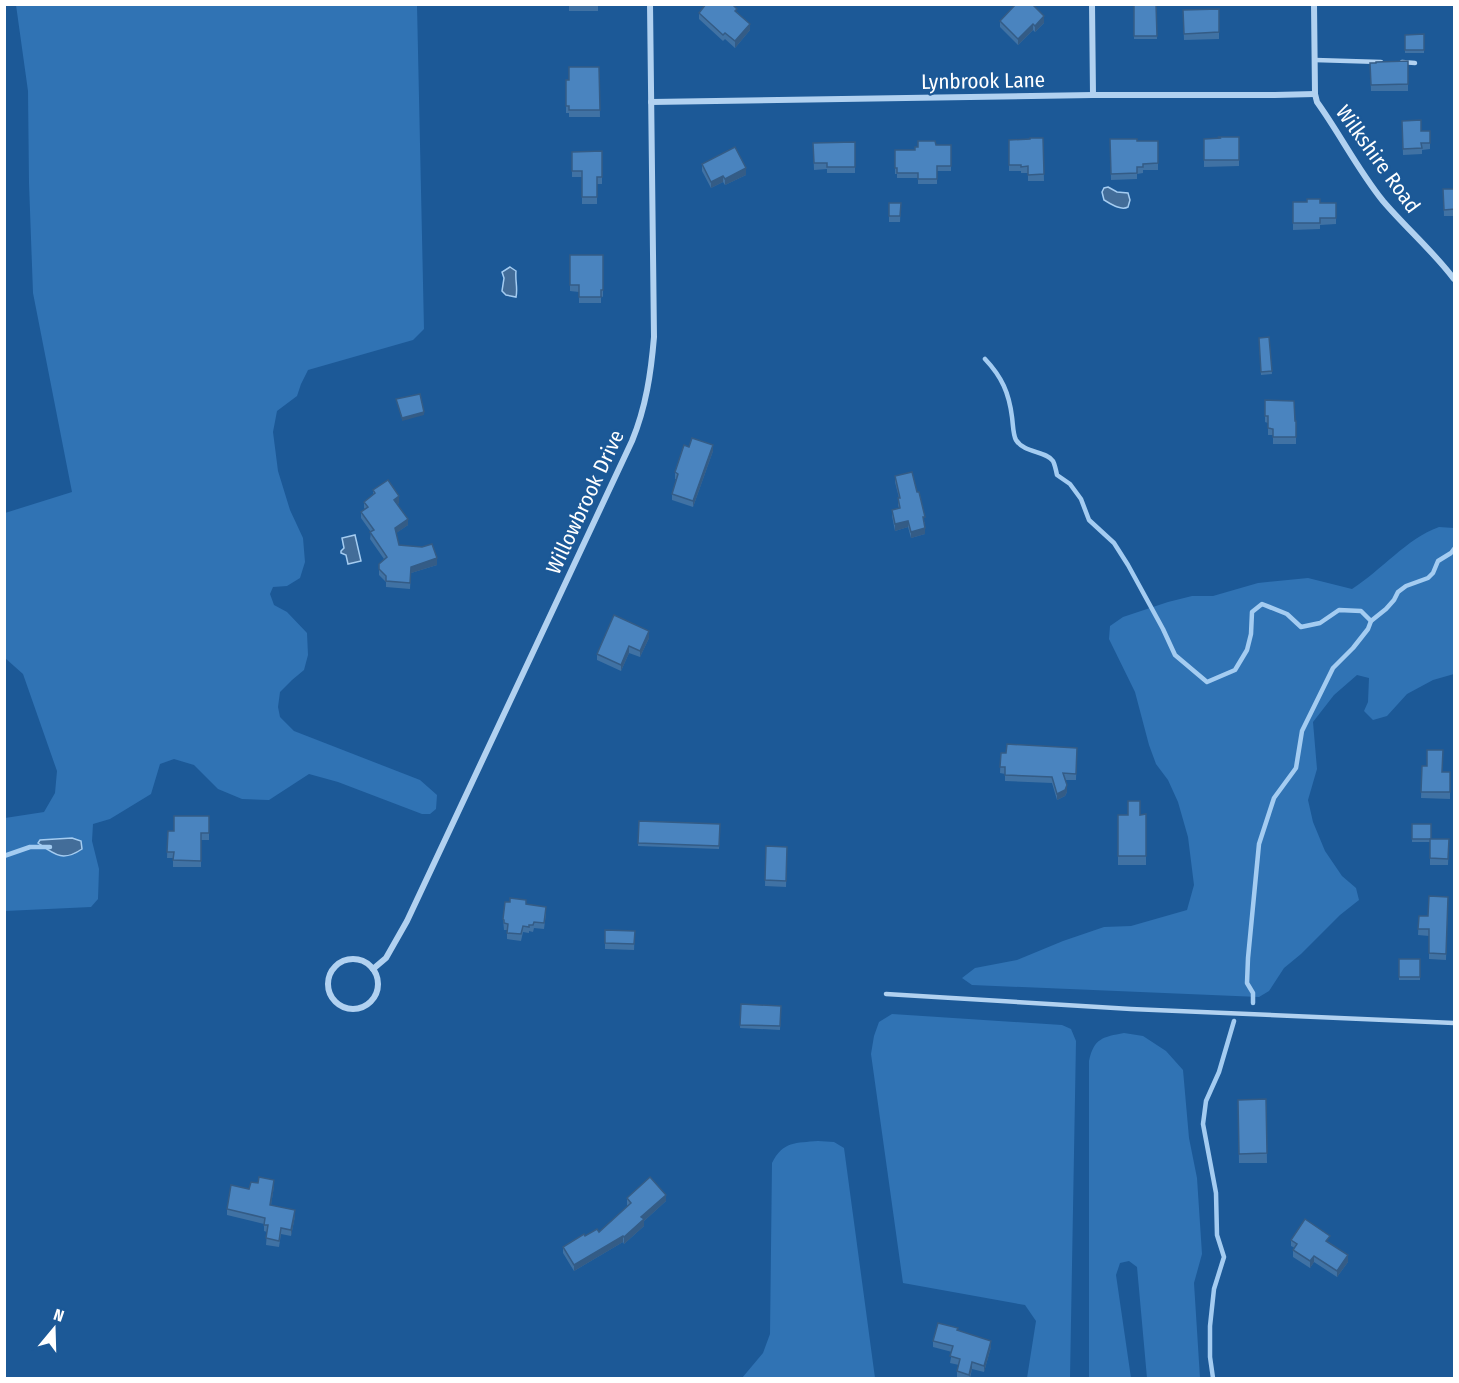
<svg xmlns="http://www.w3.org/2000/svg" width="1459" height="1383" font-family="'Fira Sans Condensed',sans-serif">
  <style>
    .green { fill: #3073b4 }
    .water { fill: #436d99; stroke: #a4ccf1; stroke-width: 1.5 }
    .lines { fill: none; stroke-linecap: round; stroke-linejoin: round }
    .stream { stroke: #a4ccf1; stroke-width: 4.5 }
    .lane { stroke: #b1d1f0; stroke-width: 4.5 }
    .street { stroke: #b1d1f0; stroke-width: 6 }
    .wall { fill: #4072a4 }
    .shaded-wall { fill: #345c86 }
    .building { fill: #4a84bf; stroke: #345c86; stroke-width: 1.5 }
    .labels { text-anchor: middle; stroke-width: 4.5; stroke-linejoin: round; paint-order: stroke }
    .street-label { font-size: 21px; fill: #fff; stroke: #1c5997 }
  </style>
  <rect width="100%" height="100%" fill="#1c5997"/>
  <!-- green -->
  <g class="green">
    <path d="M16,5H417L424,329L413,340L308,370L301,384L297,396L277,411L273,432L278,471L290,510L303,538L305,562L300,578L287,586L273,587L270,594L274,605L287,612L307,633L308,655L304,670L292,680L280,692L278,707L280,717L294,731L420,780L437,795L436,809L430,814H422L338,782L309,774L269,800L242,799L218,789L194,765L174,759L160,764L151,794L110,819L93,824L92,841L99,869L98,899L91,907L5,911V818L44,812L55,793L57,771L23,674L5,658V513L72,492L33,293L29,183L28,91Z"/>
    <path d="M1439,527L1454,528V674L1433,680L1407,694L1387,716L1373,720L1364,711L1368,702L1369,678L1357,675L1334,695L1313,722L1317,769L1308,800L1313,822L1325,851L1342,876L1356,888L1359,900L1340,915L1301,954L1284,968L1269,991L1259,997L972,985L962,978L975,968L1017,960L1063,941L1104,927L1131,926L1187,910L1194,885L1188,837L1178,802L1168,780L1156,764L1149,745L1135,692L1109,639L1110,626L1123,617L1168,602L1192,596H1213L1258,583L1308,578L1352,589C1382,570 1406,539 1439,527Z"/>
    <path d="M892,1014L1062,1025L1071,1029L1076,1041L1070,1378H1027L1036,1321L1025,1305L903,1283L871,1054L874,1036L879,1022Z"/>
    <path d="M1124,1033L1143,1036L1166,1051L1183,1070L1189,1138L1197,1178L1202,1254L1194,1283L1200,1378H1147L1137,1267L1129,1261L1120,1263L1116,1275L1131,1378H1089V1061C1094,1038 1103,1037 1124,1033Z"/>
    <path d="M818,1141L834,1142L844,1148L875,1378H742L763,1353L770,1334L772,1163C783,1141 796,1143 818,1141Z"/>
  </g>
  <!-- water -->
  <g class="water">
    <path d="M1108,187L1117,192L1128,193L1130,200L1128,207C1121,211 1111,204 1104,200L1102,192L1104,188Z"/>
    <path d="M510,267L516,271C515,281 518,288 516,297L506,295L502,291L504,278L502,272Z"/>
    <path d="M355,535L361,561L348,564L346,555L341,553V551L344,548L342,538Z"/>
    <path d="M72,838L81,841L82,849C63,862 55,855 38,843L40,840Z"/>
  </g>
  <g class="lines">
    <!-- stream -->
    <g class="stream">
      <path d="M985,359C1002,377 1009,393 1012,417C1013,424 1013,435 1016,440C1024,453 1046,451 1053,461C1055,465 1056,470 1057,475L1070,484L1081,499L1089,520L1114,543L1128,565L1163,629L1175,655L1207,682L1235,670L1247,650L1251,634L1252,612L1262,604L1287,614L1301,627L1320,623L1339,610L1361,611L1371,621"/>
      <path d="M4,856L30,847H50"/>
      <path d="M1253,1003V993L1247,983L1248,958L1259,844L1274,798L1296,768L1302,731L1333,668L1353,648L1368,629L1371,621L1386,609L1394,600L1398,592L1406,586L1428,578L1433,573L1438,561L1451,553L1454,549"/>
      <path d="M1213,1378L1210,1357V1326L1214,1289L1224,1257L1217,1235L1216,1193L1203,1124L1206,1101L1219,1072L1234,1021"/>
    </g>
    <!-- lane -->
    <g class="lane">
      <path d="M1315,60L1381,62"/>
      <path d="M1402,62L1415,63"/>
      <path d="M886,994L1131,1009L1454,1023"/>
    </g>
    <!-- street -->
    <g class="street">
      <path d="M1092,4L1093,95"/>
      <path d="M1314,4L1315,94L1317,102C1340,134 1358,170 1383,201C1406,228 1433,251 1454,279"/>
      <path d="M651,102L1093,95H1275L1315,94"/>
      <circle cx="353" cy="984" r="25"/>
      <path d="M373,969L386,958L407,921L632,441C646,407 651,373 654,337L650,4"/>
    </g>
  </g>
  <!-- wall -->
  <g class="wall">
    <rect x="569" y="4" width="29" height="7"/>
    <path d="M1134,4H1156L1157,39H1134Z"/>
    <path d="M1219,9V39L1184,40L1183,10Z"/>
    <path d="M737,12L750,30L735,48L725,39L723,41L699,19V13Z"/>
    <path d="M1000,21L1044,23L1035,32L1033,30L1018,45L1000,27Z"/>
    <path d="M1424,34V53H1405V35Z"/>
    <path d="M1408,61V91H1371L1370,63Z"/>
    <path d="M599,67L600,117H569V113H566V80H569Z"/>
    <path d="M1402,121L1421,131H1430V149L1422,150V154L1403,155Z"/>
    <path d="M1239,137V166L1204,167V139Z"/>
    <path d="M1043,138L1044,181H1028V173H1021V171H1009V140Z"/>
    <path d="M1110,139L1137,141H1158V170H1143V173L1137,174V179L1111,180Z"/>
    <path d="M855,142V173H827V169L814,170L813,143Z"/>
    <path d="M936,145H951V171H937V184H918V178H897V174H895V150H915Z"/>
    <path d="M602,151V184H597V204H582V177H572V152Z"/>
    <path d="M702,164L746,175L725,185L723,182L711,188L702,171Z"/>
    <path d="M1443,189H1455V216H1444Z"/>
    <path d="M1293,202L1336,203V224L1320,225V229L1293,230Z"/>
    <path d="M889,203H901L900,222H889Z"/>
    <path d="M570,255H603V297L601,296V303H579V292L570,291Z"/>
    <path d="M1269,337L1272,374L1261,375L1259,338Z"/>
    <path d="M1265,400L1296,421V444H1273V435H1268V423L1265,422Z"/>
    <path d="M689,447L713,451L693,507L672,500V494L676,479H675V472Z"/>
    <path d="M895,476L925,523H924L925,534L911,538L908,527L895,531L892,516V510L899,508L898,505L899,498L895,482Z"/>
    <path d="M373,490L399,503L397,504L408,525L396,533L399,545L437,565L411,573L410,589L386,587V582L379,575V564L384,559L370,539L371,532L361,518V512L365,509L364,508V502L373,495Z"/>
    <path d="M649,638L640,657L629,653L621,671L597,660V654Z"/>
    <path d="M1077,748L1076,780H1065L1067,792L1065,796L1057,800L1052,783L1005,781V774L1000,773L1001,753H1006Z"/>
    <path d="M1422,766L1442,772H1450V799L1421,798Z"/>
    <path d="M1146,814V865H1118V815Z"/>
    <path d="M209,816V840H201V867H173V858H167L168,831H174Z"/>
    <path d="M639,821L720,824L719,849L638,846Z"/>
    <path d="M1412,824L1431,839H1449L1448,865H1430V842H1412Z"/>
    <path d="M766,846L787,847L786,887L765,886Z"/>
    <path d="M1448,897L1446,960L1429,959V936L1418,935L1419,916H1428Z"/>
    <path d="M526,904L546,913L544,929L534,928L533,932L529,931V933L523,932L521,941L507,939V930H504L503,919Z"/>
    <path d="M605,930L635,931L634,950L605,949Z"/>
    <rect x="1399" y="959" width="21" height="21"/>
    <path d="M741,1004L781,1006L780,1030L740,1028Z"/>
    <path d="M1266,1099L1267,1163H1239L1238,1100Z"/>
    <path d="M274,1186L271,1205L295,1216L291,1236L281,1234L279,1247L266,1245L267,1232L264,1231V1224L227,1215V1209L249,1189Z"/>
    <path d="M627,1198L666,1201L644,1221V1226L624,1244L623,1242L574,1271L563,1253V1247L585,1236L599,1232L628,1206L627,1205Z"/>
    <path d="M1291,1240L1330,1242L1329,1243L1348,1262L1337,1277L1314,1262L1310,1268L1293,1257V1250L1295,1248L1291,1246Z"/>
    <path d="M958,1331L991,1347L984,1372L972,1369L970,1378H957V1371L959,1365L950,1363L952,1352L933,1347V1341Z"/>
  </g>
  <!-- shaded-wall -->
  <g class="shaded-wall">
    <path d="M1044,16V23L1035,32V26Z"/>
    <path d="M750,24V30L735,48V41Z"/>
    <path d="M1033,24V30L1018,45V39Z"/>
    <path d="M746,168V175L725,185V179Z"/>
    <path d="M723,176V182L711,188V182Z"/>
    <path d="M424,412V415L402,421V418Z"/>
    <path d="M713,445V451L693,507V501Z"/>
    <path d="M399,496V503L394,506V500Z"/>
    <path d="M408,519V525L395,534V528Z"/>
    <path d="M908,521V527L895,531V524Z"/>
    <path d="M925,528V534L911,538V532Z"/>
    <path d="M437,558V565L411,573L410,589L411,567Z"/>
    <path d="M649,631V638L640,657V651Z"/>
    <path d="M629,646V653L621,671V665Z"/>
    <path d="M1067,785V792L1065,796L1057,800V794Z"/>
    <path d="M274,1180V1186L270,1211V1205Z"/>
    <path d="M666,1195V1201L644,1221V1226L624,1244V1237L641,1217Z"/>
    <path d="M295,1210V1216L291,1236V1230Z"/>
    <path d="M623,1236V1242L574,1271V1265Z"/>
    <path d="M1348,1255V1262L1337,1277V1271Z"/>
    <path d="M1314,1256V1262L1310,1268V1261Z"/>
    <path d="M991,1341V1347L984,1372V1366Z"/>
    <path d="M972,1362V1369L969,1378V1375Z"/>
  </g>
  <!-- building -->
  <g class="building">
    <path d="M706,4H732L737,9L735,11L750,24L735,41L725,33L723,35L699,13Z"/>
    <path d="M1016,4H1032L1044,16L1035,26L1033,24L1018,39L1000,21Z"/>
    <path d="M1134,4H1156L1157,36H1134Z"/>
    <path d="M1219,9V32L1184,34L1183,10Z"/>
    <path d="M1424,34V50H1405V35Z"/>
    <path d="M1408,61V84L1371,85L1370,63H1376V62Z"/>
    <path d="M569,67H599L600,110H569V106H566V80H569Z"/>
    <path d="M1421,120V131H1430V143H1421L1422,148L1403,149L1402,121Z"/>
    <path d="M1219,137H1239V160H1204V139L1220,138Z"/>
    <path d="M1030,138H1043L1044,174L1028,175V166L1021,167V165H1009V140L1030,139Z"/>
    <path d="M1110,139H1137V141H1158V163L1143,164V167H1137V173L1111,174Z"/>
    <path d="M918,141H935L936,145H951V166H937V179H918V173H897V168H895V150H915V147H918Z"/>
    <path d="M855,142V167H827V163H814L813,143Z"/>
    <path d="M735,147L746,168L725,179L723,176L711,182L702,164Z"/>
    <path d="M602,151V177H597V197H582V171H572V152Z"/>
    <path d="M1443,189H1455V209L1444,210Z"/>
    <path d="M1307,199H1320V203H1336V218H1320V223H1293V202H1307Z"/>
    <path d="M889,203H901L900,216H889Z"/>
    <path d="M570,255H603V290H601V297H579V285H570Z"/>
    <path d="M1269,337L1272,371L1261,372L1259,338Z"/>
    <path d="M420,394L424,412L402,418L396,399Z"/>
    <path d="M1265,400L1294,401L1295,421H1296V437H1273V429L1268,428V416H1265Z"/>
    <path d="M692,438L713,445L693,501L672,494L678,474L675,472L684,445L689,447Z"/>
    <path d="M912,472L917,492H919L925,517H923L925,528L911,532L908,521L895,524L892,510L900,508L898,498H900L895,476Z"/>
    <path d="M388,480L399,496L394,500L408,519L395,528L399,545L422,547L432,544L437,558L411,567L410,583L386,581V576L379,569V564L387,557L370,532L374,530L361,512L368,507L364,502L375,493L373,490Z"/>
    <path d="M614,615L649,631L640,651L629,646L621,665L597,654Z"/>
    <path d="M1007,744L1077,748L1076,774L1063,773L1067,785L1065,790L1057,794L1052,777L1005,775V767H1000L1001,753H1006Z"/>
    <path d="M1427,750H1443L1442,772H1450V792H1421L1422,766H1427Z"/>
    <path d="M1128,801H1140V815L1146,814V856H1118V815H1128Z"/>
    <path d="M174,816H209V833H201V861L173,860L174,852H167L168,831H174Z"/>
    <path d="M639,821L720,824L719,846L638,843Z"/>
    <rect x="1412" y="824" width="19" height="15"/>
    <path d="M1430,839H1449L1448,859L1430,858Z"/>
    <path d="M766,846L787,847L786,881L765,880Z"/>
    <path d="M1429,896L1448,897L1446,954L1429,953V929H1418L1419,916H1428Z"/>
    <path d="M510,898L526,900V904L546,907L544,923L534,922L533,925H529V927L523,926L521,934L507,933L508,924L504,923V920L503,919L505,902H510Z"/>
    <path d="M605,930L635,931L634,944L605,943Z"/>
    <rect x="1399" y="959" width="21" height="18"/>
    <path d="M741,1004L781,1006L780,1026L740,1025Z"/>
    <path d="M1266,1099L1267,1153L1239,1154L1238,1100Z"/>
    <path d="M259,1177L274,1180L270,1205L295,1210L291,1230L281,1228L279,1241L266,1238L268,1225H264L265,1218L227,1209L231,1185L249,1189L251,1182L258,1183Z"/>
    <path d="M650,1177L666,1195L641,1217L644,1219L624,1237L623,1236L574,1265L563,1247L584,1234L585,1236L597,1229L599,1232L631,1203L627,1198Z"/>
    <path d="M1305,1219L1330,1236L1326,1241L1348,1255L1337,1271L1314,1256L1310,1261L1293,1250L1297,1244L1291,1240Z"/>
    <path d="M938,1323L958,1328L957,1330L991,1341L984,1366L972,1362L969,1375L957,1371L960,1359L950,1356L953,1346L933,1341Z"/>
  </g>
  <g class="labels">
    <!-- street labels -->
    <g class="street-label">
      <text transform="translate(983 81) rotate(-1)" y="7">Lynbrook Lane</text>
      <text transform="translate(1378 159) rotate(54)" y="7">Wilkshire Road</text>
      <text transform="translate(585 502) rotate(-65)" y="7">Willowbrook Drive</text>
    </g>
  </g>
  <!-- border -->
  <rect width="1459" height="1383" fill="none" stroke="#ffffff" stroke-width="12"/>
  <!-- north arrow -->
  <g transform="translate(54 1329) rotate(19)" stroke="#1c5997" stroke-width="4.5" paint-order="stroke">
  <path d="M0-4.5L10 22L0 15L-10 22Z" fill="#ffffff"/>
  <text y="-9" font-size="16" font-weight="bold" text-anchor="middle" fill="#ffffff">N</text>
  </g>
</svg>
